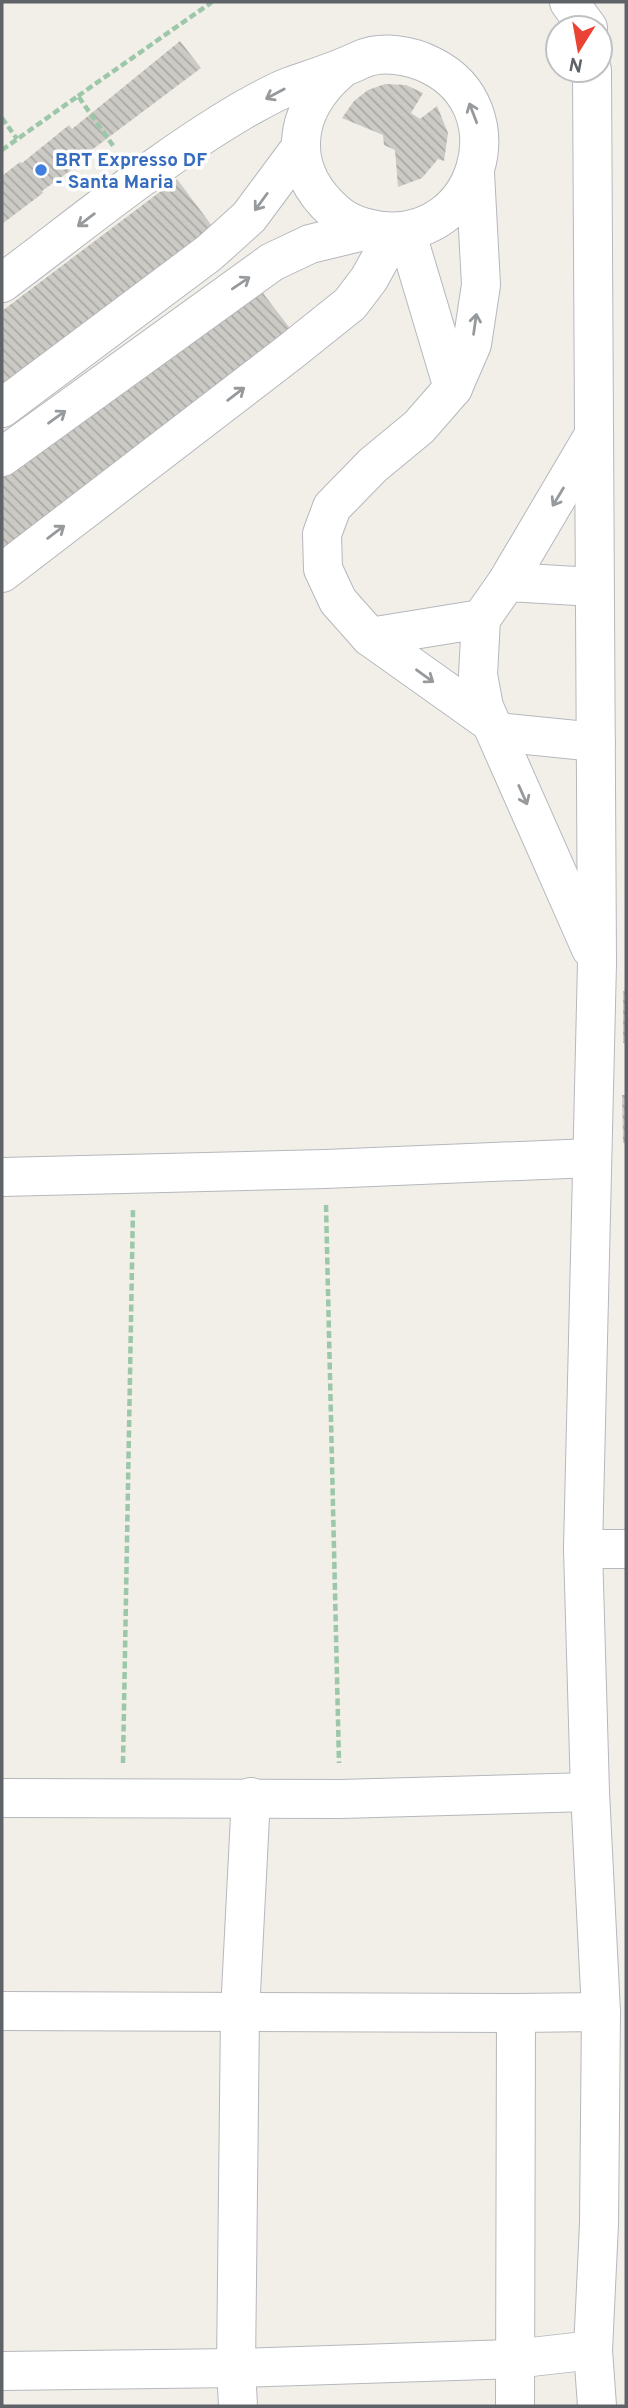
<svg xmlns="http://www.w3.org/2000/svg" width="628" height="2408" font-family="Overpass,sans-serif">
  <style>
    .building { fill: url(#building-back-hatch) }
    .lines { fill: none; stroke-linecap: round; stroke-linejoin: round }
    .minor-casing { stroke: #b5b8bc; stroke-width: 40 }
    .path { stroke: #9cc7a9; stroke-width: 4.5; stroke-dasharray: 7 3.5; stroke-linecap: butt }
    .minor { stroke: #fff; stroke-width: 38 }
    .oneway { stroke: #979a9d }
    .shop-dot { fill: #3f7fe0; stroke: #fff; stroke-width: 2.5 }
    .labels { text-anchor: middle; stroke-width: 7; stroke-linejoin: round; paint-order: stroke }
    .shop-label { font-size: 19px; font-weight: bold; fill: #366cbe; stroke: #fff; text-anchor: start }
  </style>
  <defs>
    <pattern id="building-back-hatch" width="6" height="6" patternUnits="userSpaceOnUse" patternTransform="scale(1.75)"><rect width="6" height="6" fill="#cccac5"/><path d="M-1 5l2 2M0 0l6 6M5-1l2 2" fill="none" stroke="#a9a8a4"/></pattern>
  </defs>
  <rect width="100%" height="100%" fill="#f1efe8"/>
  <!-- building -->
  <g class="building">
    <path d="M180,41L201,68L89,152L92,155L42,191L43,193L2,224V176L20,162L22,163L69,125L72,129Z"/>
    <path d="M385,84L406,85L423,93L411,113L420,119L437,106L448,133L444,161L438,159L422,178L398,187L395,150L384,145L383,135L342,118L354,101L368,90Z"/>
    <path d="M177,179L215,230L2,390V311Z"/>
    <path d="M256,284L295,335L2,556V476Z"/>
    <path d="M623,991L626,992V1043H623Z"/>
    <path d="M622,1095H626V1143H623Z"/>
  </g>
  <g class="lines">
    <!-- minor casing -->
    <g class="minor-casing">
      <g id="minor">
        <path d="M569,2L588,28"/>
        <path d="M592,70L597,963L583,1549L590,1792L601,2012L599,2224L593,2350L597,2406"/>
        <path d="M475,173L481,285L472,344L453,388L419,427L373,465L332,507L322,534L323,569L338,601L370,637L491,723"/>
        <path d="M406,231L453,388"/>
        <path d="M2,283C81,224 158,160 243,110C258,102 274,92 291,86C314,78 337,71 360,60C382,50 411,55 432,66C517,109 479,240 383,231C366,229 348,224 335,212C286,169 292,112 339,71"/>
        <path d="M2,408L209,253L249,217L301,147"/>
        <path d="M2,457L272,262L310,244L368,230"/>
        <path d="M2,573L290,352L350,304L369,279L395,232"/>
        <path d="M507,582L592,438"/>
        <path d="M370,637L481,619"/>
        <path d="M496,732L596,742"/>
        <path d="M591,949L484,707L478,675L481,619L507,582L594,587"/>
        <path d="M2,1177L325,1169L591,1158"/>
        <path d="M583,1549H626"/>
        <path d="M2,1798L340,1799L590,1792"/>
        <path d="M2,2011L516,2013L515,2406"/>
        <path d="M516,2013L601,2012"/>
        <path d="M2,2371L236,2368L514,2359L593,2350"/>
        <path d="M238,2406L236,2368L240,2012L251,1797"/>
      </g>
    </g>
    <!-- path -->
    <g class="path">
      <path d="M78,96L212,2"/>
      <path d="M2,118L17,139"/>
      <path d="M2,150L78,96L114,147"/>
      <path d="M326,1205L339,1763"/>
      <path d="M123,1763L133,1209"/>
    </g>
    <!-- minor -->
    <use href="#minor" class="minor"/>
  </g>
  <!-- one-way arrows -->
  <defs><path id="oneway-shaft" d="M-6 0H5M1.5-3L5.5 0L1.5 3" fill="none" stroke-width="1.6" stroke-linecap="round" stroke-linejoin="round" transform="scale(1.75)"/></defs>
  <g class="oneway">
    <use href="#oneway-shaft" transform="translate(275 94) rotate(152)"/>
    <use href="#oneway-shaft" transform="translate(473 113) rotate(-111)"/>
    <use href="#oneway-shaft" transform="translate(261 202) rotate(126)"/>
    <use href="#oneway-shaft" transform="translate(86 220) rotate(143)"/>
    <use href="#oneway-shaft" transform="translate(241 283) rotate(-34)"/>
    <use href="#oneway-shaft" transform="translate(475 324) rotate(-82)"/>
    <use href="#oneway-shaft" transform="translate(236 394) rotate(-37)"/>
    <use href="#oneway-shaft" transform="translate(57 417) rotate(-36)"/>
    <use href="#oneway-shaft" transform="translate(558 497) rotate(121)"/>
    <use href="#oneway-shaft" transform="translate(56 532) rotate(-37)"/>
    <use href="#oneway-shaft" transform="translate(425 676) rotate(36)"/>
    <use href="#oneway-shaft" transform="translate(523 795) rotate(66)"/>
  </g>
  <!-- markers -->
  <circle class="shop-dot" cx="41" cy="170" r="7"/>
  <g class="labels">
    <!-- shop labels -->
    <g class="shop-label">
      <text x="55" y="166">BRT Expresso DF<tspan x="55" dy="22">- Santa Maria</tspan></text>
    </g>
  </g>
  <!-- border -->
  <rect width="628" height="2408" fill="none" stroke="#5f6368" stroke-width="7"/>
  <!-- north arrow -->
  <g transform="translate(579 49) rotate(191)"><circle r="33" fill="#ffffff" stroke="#bfc1c3" stroke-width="2"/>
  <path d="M0-5L12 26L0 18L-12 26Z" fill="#ea4335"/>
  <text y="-10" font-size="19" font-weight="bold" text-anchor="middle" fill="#5f6368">N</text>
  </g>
</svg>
